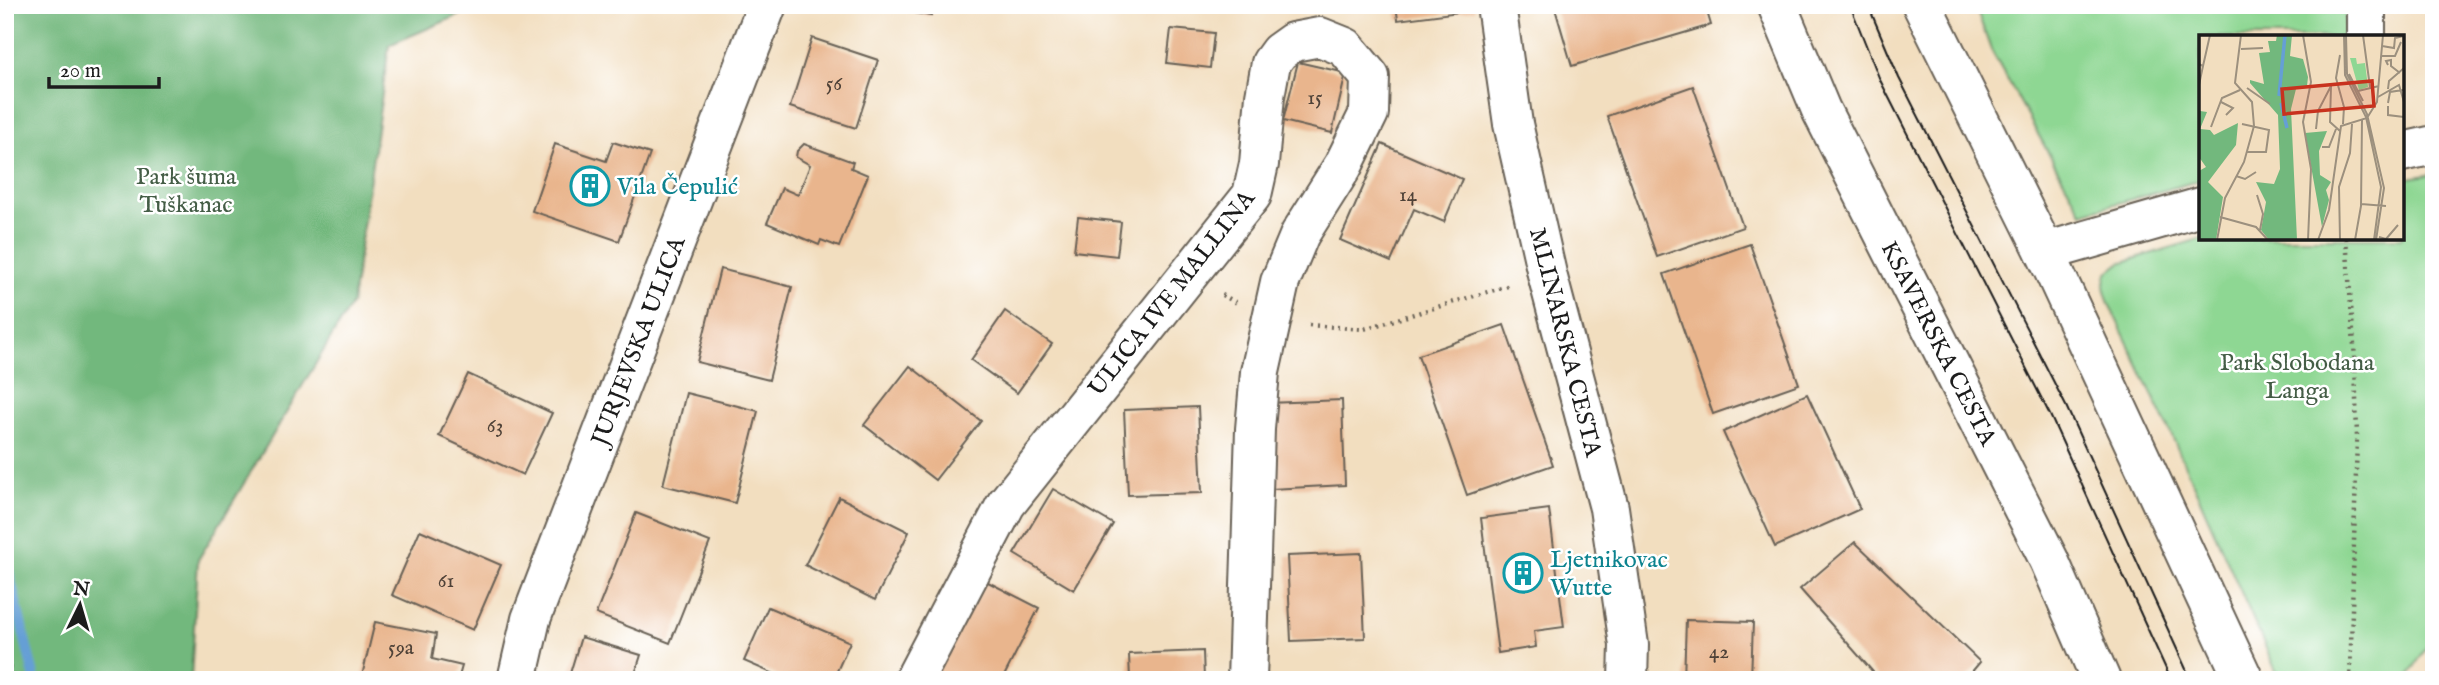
<svg xmlns="http://www.w3.org/2000/svg" width="2439" height="685" font-family="'IM FELL English',serif">
  <style>
    .green { fill: #8ed793; stroke: #557a58; stroke-width: 2 }
    .forest { fill: #72b87d; stroke: #476a4c; stroke-width: 2 }
    .lines { fill: none; stroke-linecap: round; stroke-linejoin: round }
    .stream { stroke: #659fd5; stroke-width: 10 }
    .building { fill: #e9b58d }
    .minor-casing { stroke: #676055; stroke-width: 42 }
    .tertiary-casing { stroke: #676055; stroke-width: 42 }
    .secondary-casing { stroke: #676055; stroke-width: 42 }
    .path { stroke: #676055; stroke-width: 4.5; stroke-dasharray: 2 5; stroke-linecap: butt }
    .minor { stroke: #fff; stroke-width: 38 }
    .tertiary { stroke: #fff; stroke-width: 38 }
    .secondary { stroke: #fff; stroke-width: 38 }
    .tram { stroke: #1c1c1c; stroke-width: 2 }
    .labels { text-anchor: middle; stroke-width: 5; stroke-linejoin: round; paint-order: stroke }
    .number-label { font-size: 21px; fill: #4f4238 }
    .park-label { font-size: 24px; fill: #445d46; stroke: #fff }
    .culture-label { font-size: 24px; fill: #0d838f; stroke: #fff; text-anchor: start }
    .street-label { font-size: 24px; fill: #1c1c1c; stroke: #fff }
    .inset-river { fill: none; stroke: #659fd5; stroke-width: 3.5 }
    .inset-road { fill: none; stroke: #9c907e; stroke-width: 2 }
    .view { fill: #c8321e; fill-opacity: 0.15; stroke: #c8321e; stroke-width: 3.5 }
    .inset-edge { fill: none; stroke: #1c1c1c; stroke-width: 3.5 }
  </style>
  <rect width="100%" height="100%" fill="#fff"/>
  <filter id="ink" filterUnits="userSpaceOnUse"><feTurbulence type="fractalNoise" baseFrequency=".0143" numOctaves="2"/><feDisplacementMap in="SourceGraphic" scale="14" xChannelSelector="R" yChannelSelector="G"/><feConvolveMatrix kernelMatrix="1 2 1 2 8 2 1 2 1" color-interpolation-filters="sRGB"/></filter>
  <filter id="wash" filterUnits="userSpaceOnUse"><feTurbulence type="fractalNoise" baseFrequency=".00686" numOctaves="4" result="noise"/><feDisplacementMap in="SourceGraphic" scale="28" xChannelSelector="R" yChannelSelector="G"/><feGaussianBlur stdDeviation="1.57" result="paint"/><feColorMatrix in="noise" values="0 0 0 0 0 0 0 0 0 0 0 0 0 0 0 0 0 1.4 0 .05"/><feComposite in="paint" operator="in"/></filter>
  <g filter="url(#wash)">
    <rect width="100%" height="100%" fill="#f2debf"/>
    <!-- green -->
    <g class="green">
      <path d="M1975,5H2346L2345,37H2201V180L2082,213L1991,50Z"/>
      <path d="M2434,174V635L2406,680H2280L2171,434L2109,304L2104,287L2107,273L2120,263L2203,238H2402V179Z"/>
    </g>
    <!-- forest -->
    <path class="forest" d="M5,5H483L389,45L352,303L198,560L191,680H5Z"/>
    <g class="lines">
      <!-- stream -->
      <path class="stream" d="M5,557L35,680"/>
    </g>
    <g id="blocks">
      <!-- building -->
      <g class="building">
        <path d="M872,5H933L931,16Z"/>
        <path d="M1396,5H1474L1475,10L1398,20Z"/>
        <path d="M1554,5H1705L1711,25L1572,66Z"/>
        <path d="M1171,29L1214,33L1210,68L1167,63Z"/>
        <path d="M812,38L878,60L856,128L790,107Z"/>
        <path d="M1298,62L1346,73L1332,133L1283,121Z"/>
        <path d="M1693,86L1743,227L1657,257L1607,116Z"/>
        <path d="M613,142L650,154L619,241L532,211L555,144L606,161Z"/>
        <path d="M804,144L853,162L851,168L868,175L839,247L821,240L819,245L767,223L782,188L798,195L810,165L796,157L797,151Z"/>
        <path d="M1382,144L1462,179L1444,222L1414,209L1391,262L1340,240Z"/>
        <path d="M1078,217L1121,222L1117,256L1074,251Z"/>
        <path d="M1750,244L1799,384L1713,414L1664,274Z"/>
        <path d="M720,269L792,287L769,380L697,362Z"/>
        <path d="M1005,311L1052,344L1017,393L971,360Z"/>
        <path d="M1504,325L1553,465L1467,495L1418,355Z"/>
        <path d="M910,366L981,421L935,480L864,425Z"/>
        <path d="M468,374L552,413L523,475L439,436Z"/>
        <path d="M686,393L758,411L735,503L663,485Z"/>
        <path d="M1807,394L1860,509L1775,547L1723,432Z"/>
        <path d="M1342,400L1345,485L1271,489L1268,403Z"/>
        <path d="M1198,407L1202,493L1128,495L1124,410Z"/>
        <path d="M1053,489L1113,524L1074,590L1014,554Z"/>
        <path d="M839,497L909,532L875,600L805,565Z"/>
        <path d="M1549,509L1564,627L1534,631L1536,647L1498,653L1481,518Z"/>
        <path d="M636,513L710,542L670,643L596,614Z"/>
        <path d="M420,530L501,565L473,630L392,595Z"/>
        <path d="M1855,542L1980,662L1965,680H1880L1800,589Z"/>
        <path d="M1361,553L1365,638L1291,641L1287,556Z"/>
        <path d="M984,580L1039,608L1002,680H933Z"/>
        <path d="M768,607L850,642L833,680H788L744,661Z"/>
        <path d="M1686,620L1753,622L1751,680H1684Z"/>
        <path d="M375,622L436,634L432,659L462,666L458,680H361Z"/>
        <path d="M581,637L641,655L633,680H568Z"/>
        <path d="M1203,651L1204,680H1130L1129,654Z"/>
      </g>
    </g>
  </g>
  <g filter="url(#ink)">
    <use href="#blocks" fill-opacity="0" stroke="#676055" stroke-width="2"/>
    <g class="lines">
      <!-- minor casing -->
      <g class="minor-casing">
        <g id="minor">
          <path d="M1496,5L1513,124L1547,274L1609,508L1629,645L1628,680"/>
          <path d="M2366,5V37"/>
          <path d="M2402,152L2434,145"/>
          <path d="M2045,252L2201,207"/>
          <path d="M914,680L1006,504L1252,195L1259,164L1265,96L1271,63L1279,52L1293,42L1320,37L1345,47L1370,77L1369,113L1343,166L1300,234L1280,282L1260,372L1255,429L1247,680"/>
        </g>
      </g>
      <!-- tertiary casing -->
      <g class="tertiary-casing">
        <path id="tertiary" d="M517,680L531,619L767,5"/>
      </g>
      <!-- secondary casing -->
      <g class="secondary-casing">
        <g id="secondary">
          <path d="M1777,5L1821,110L2049,560L2101,680"/>
          <path d="M1922,5L2045,252L2244,680"/>
        </g>
      </g>
      <!-- path -->
      <g class="path">
        <path d="M2346,238L2355,359L2357,437L2350,680"/>
        <path d="M1222,295L1239,304"/>
        <path d="M1309,325L1364,329L1511,285"/>
        <path d="M5,646L14,680"/>
      </g>
      <!-- minor -->
      <use href="#minor" class="minor"/>
      <!-- tertiary -->
      <use href="#tertiary" class="tertiary"/>
      <!-- secondary -->
      <use href="#secondary" class="secondary"/>
      <!-- tram -->
      <g class="tram">
        <path d="M1850,5L1880,80L2050,415L2171,680"/>
        <path d="M1868,5L1899,78L2066,406L2191,680"/>
      </g>
    </g>
  </g>
  <!-- icons -->
  <defs>
    <g id="building-ring" transform="scale(2.0125)"><circle r="9.5" fill="#fff" stroke="#0f9aa8" stroke-width="1.5"/><path d="M-4-6H4V6H1V3H-1V6H-4ZM-2.5-4.3h1.7v1.8h-1.7ZM.8-4.3h1.7v1.8H.8ZM-2.5-1h1.7V.8h-1.7ZM.8-1h1.7V.8H.8Z" fill="#0f9aa8"/></g>
  </defs>
  <g fill-rule="evenodd">
    <use href="#building-ring" x="590" y="186"/>
    <use href="#building-ring" x="1523" y="573"/>
  </g>
  <g class="labels">
    <!-- number labels -->
    <g class="number-label">
      <text x="834" y="90">56</text>
      <text x="1315" y="104">15</text>
      <text x="1408" y="201">14</text>
      <text x="495" y="432">63</text>
      <text x="446" y="587">61</text>
      <text x="401" y="654">59a</text>
      <text x="1719" y="658">42</text>
    </g>
    <!-- park labels -->
    <g class="park-label">
      <text x="186" y="184">Park šuma<tspan x="186" dy="28">Tuškanac</tspan></text>
      <text x="2297" y="370">Park Slobodana<tspan x="2297" dy="28">Langa</tspan></text>
    </g>
    <!-- culture labels -->
    <g class="culture-label">
      <text x="617" y="194">Vila Čepulić</text>
      <text x="1550" y="567">Ljetnikovac<tspan x="1550" dy="28">Wutte</tspan></text>
    </g>
    <!-- street labels -->
    <g class="street-label">
      <text transform="translate(1171 293) rotate(-52)" y="8">ULICA IVE MALLINA</text>
      <text transform="translate(638 341) rotate(-69)" y="8">JURJEVSKA ULICA</text>
      <text transform="translate(1566 342) rotate(76)" y="8">MLINARSKA CESTA</text>
      <text transform="translate(1939 343) rotate(63)" y="8">KSAVERSKA CESTA</text>
    </g>
  </g>
  <!-- overview -->
  <g transform="translate(2199 35)">
    <rect width="205" height="205" fill="#f2debf"/>
    <path d="M151,23H157L158,29L166,28L169,52L160,55Z" fill="#8ed793"/>
    <path d="M78,0H93L91,21L104,24L109,42L108,51L97,54L92,74L98,205H70L62,195L67,167L57,147L75,149L81,134L79,80L51,48V45L65,49L60,18L71,17L69,6H77ZM1,76L8,77L1,94L11,95L15,100L39,88L37,110L9,147L24,162L17,205H0V136L7,132L0,122ZM128,96L120,116L121,140L132,147L127,155L130,165L123,192L106,98Z" fill="#72b87d"/>
    <path class="inset-river" d="M80,61L86,0M82,68L88,93"/>
    <path class="inset-road" d="M104,0L112,47L104,87L112,134L109,205M145,0L146,40L167,82L182,152L175,205M147,0L148,39L168,79L185,153L177,205M164,0L171,52M183,11L195,13L196,3L205,1M42,14L64,13M141,20L137,43L145,72L144,89M182,21H196L202,7M0,29L4,31L0,50M189,30L187,26L192,25V31L201,38M4,31L11,0M150,39L164,66M48,53L71,69M189,54L190,46L205,33M159,56L180,51M179,62L200,50L205,67M22,67L34,73L27,80M189,68L191,57L204,55M189,71V80L205,82M43,89L70,95L67,117H48M12,92L23,63L41,55M117,94L119,76L132,51L131,87L141,96M123,112H130L137,94M37,141L46,144L57,137M58,160L64,179L61,195M162,169L187,171M21,182L57,192L69,205M180,202L187,204L199,190M18,205L26,163L45,127L55,91L53,67L36,48L42,0M119,205L130,175L142,91L168,83L178,67L184,0M141,205L140,152L151,118L153,89M156,205L162,171L163,85"/>
    <path class="view" d="M173,46L175,71L85,79L83,54Z"/>
    <rect width="205" height="205" class="inset-edge"/>
  </g>
  <!-- margin -->
  <rect width="2439" height="685" fill="none" stroke="#fff" stroke-width="28"/>
  <!-- north arrow -->
  <g transform="translate(80 605) rotate(5)" stroke="#ffffff" stroke-width="5" paint-order="stroke">
  <path d="M0-5L12 26L0 18L-12 26Z" fill="#1c1c1c"/>
  <text y="-10" font-size="19" font-weight="bold" text-anchor="middle" fill="#1c1c1c">N</text>
  </g>
  <!-- scale -->
  <path d="M49 77v10h110v-10" fill="none" stroke="#1c1c1c" stroke-width="3.5"/>
  <text x="60" y="77" font-size="21" fill="#1c1c1c" stroke="#ffffff" stroke-width="5" paint-order="stroke">20 m</text>
</svg>
